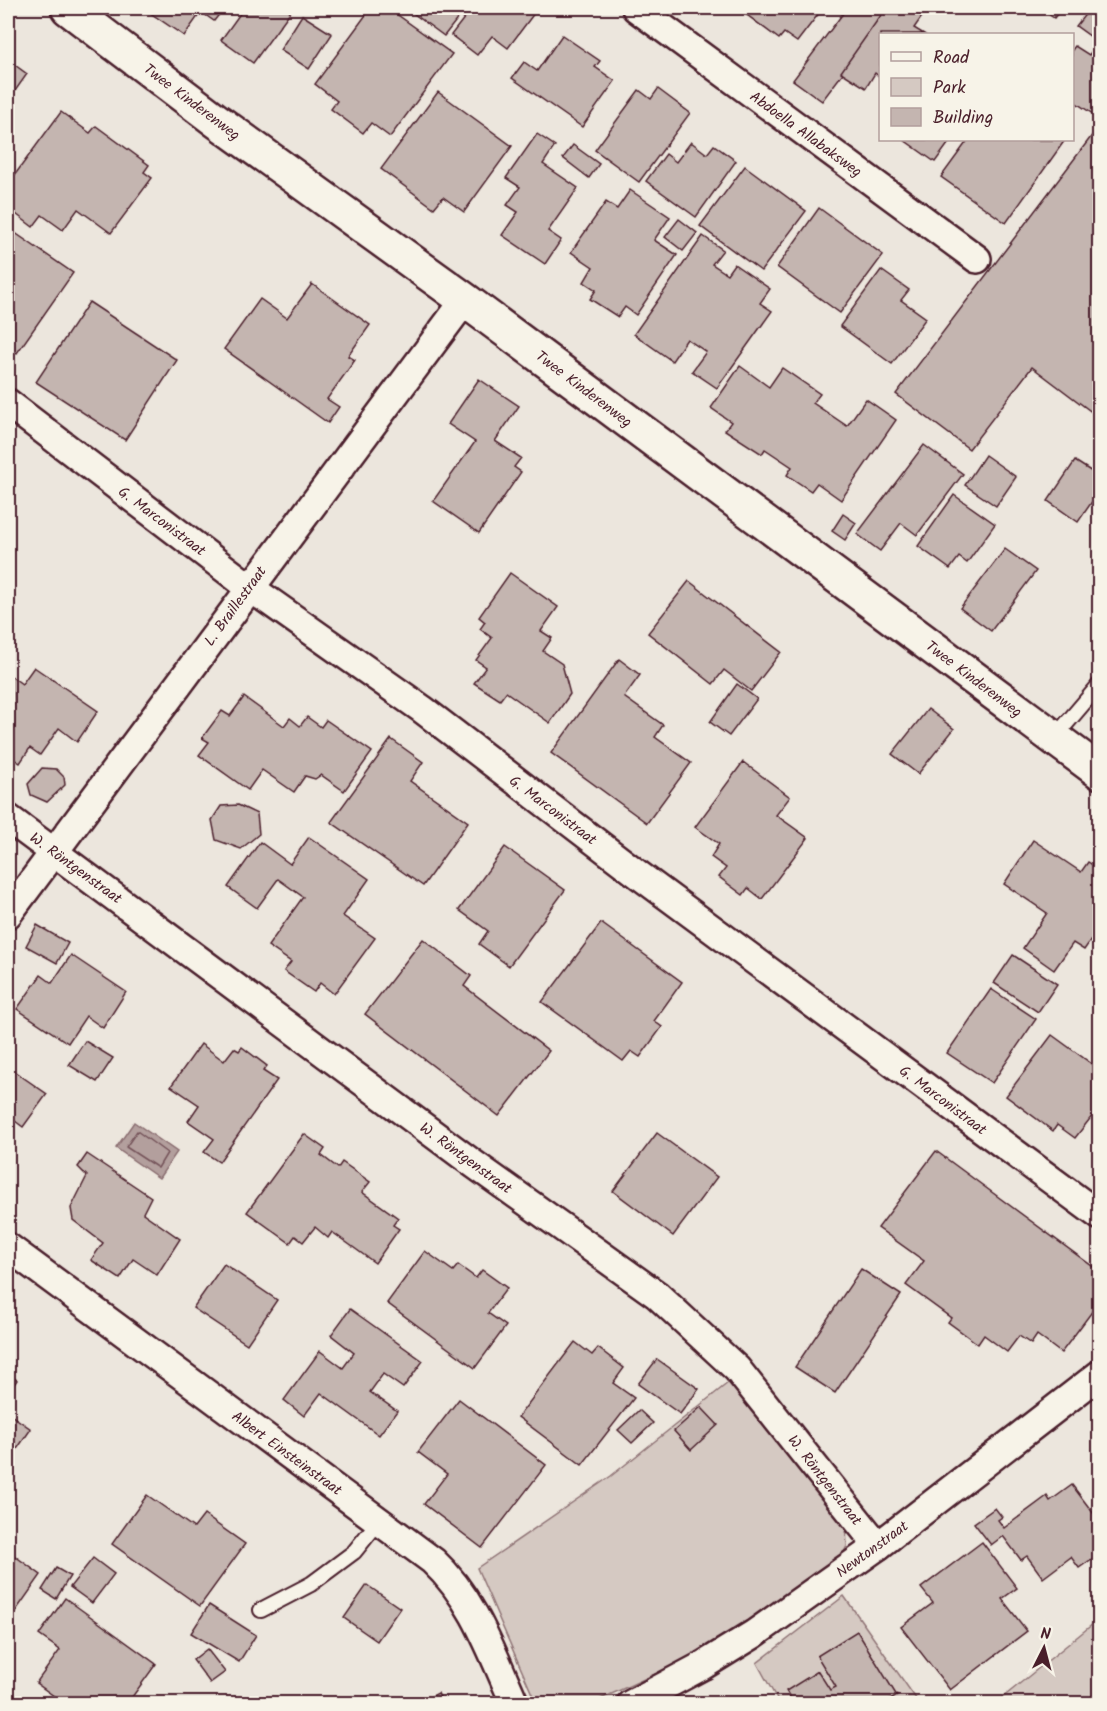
<svg xmlns="http://www.w3.org/2000/svg" width="1107" height="1711" font-family="Kalam,sans-serif">
  <style>
    .green { fill: #d5c9c2; stroke: #907476; stroke-width: 1.5 }
    .water { fill: #b39f9d; stroke: #896c6f; stroke-width: 1.5 }
    .lines { fill: none; stroke-linecap: round; stroke-linejoin: round }
    .shore { stroke: #745259; stroke-width: 1.5 }
    .building { fill: #c4b5b0; stroke: #4a1f2b; stroke-width: 1.5 }
    .lane-casing { stroke: #4a1f2b; stroke-width: 18 }
    .street-casing { stroke: #4a1f2b; stroke-width: 32 }
    .secondary-casing { stroke: #4a1f2b; stroke-width: 38 }
    .lane { stroke: #f7f3e8; stroke-width: 14 }
    .street { stroke: #f7f3e8; stroke-width: 27 }
    .secondary { stroke: #f7f3e8; stroke-width: 33 }
    .labels { text-anchor: middle; stroke-width: 4.5; stroke-linejoin: round; paint-order: stroke }
    .street-label { font-size: 15px; fill: #4a1f2b; stroke: #f7f3e8 }
  </style>
  <rect width="100%" height="100%" fill="#ece6dd"/>
  <filter id="ink" filterUnits="userSpaceOnUse"><feTurbulence type="fractalNoise" baseFrequency=".0167" numOctaves="2"/><feDisplacementMap in="SourceGraphic" scale="12" xChannelSelector="R" yChannelSelector="G"/><feConvolveMatrix kernelMatrix="1 2 1 2 8 2 1 2 1" color-interpolation-filters="sRGB"/></filter>
  <g filter="url(#ink)">
    <!-- green -->
    <g class="green">
      <path d="M733,1379L846,1526L847,1546L837,1566L690,1658L592,1703H536L477,1568L611,1476Z"/>
      <path d="M844,1596L919,1703H779L757,1663Z"/>
      <path d="M1099,1619V1703H996Z"/>
    </g>
    <!-- water -->
    <path class="water" d="M134,1122L177,1152L159,1178L116,1148Z"/>
    <g class="lines">
      <!-- shore -->
      <path class="shore" d="M137,1131L167,1153L158,1168L126,1147Z"/>
    </g>
    <!-- building -->
    <g class="building">
      <path d="M152,8H224L214,21L201,12L184,36L149,12Z"/>
      <path d="M244,8H293L253,63L221,40Z"/>
      <path d="M371,8H388L452,54L390,137L371,123L363,133L331,109L337,101L315,84Z"/>
      <path d="M406,8H466L444,36Z"/>
      <path d="M472,8H538L508,48L492,36L477,55L451,35Z"/>
      <path d="M752,8H823L797,42L784,33L779,39L747,15Z"/>
      <path d="M847,8H892L822,101L793,80Z"/>
      <path d="M886,8H928L914,28L924,34H880V77L875,73L866,88L841,72Z"/>
      <path d="M1039,8H1062L1054,18Z"/>
      <path d="M1090,8H1100V105L1093,114L1072,100V50L1075,46L1089,55L1098,42L1076,26Z"/>
      <path d="M302,15L332,34L309,69L280,50Z"/>
      <path d="M562,35L600,61L595,67L615,81L582,127L512,78L524,62L537,71Z"/>
      <path d="M8,60L27,74L8,101Z"/>
      <path d="M658,89L690,113L639,182L595,150L639,90L651,99Z"/>
      <path d="M438,92L512,146L464,212L443,197L434,208L381,169Z"/>
      <path d="M61,112L90,133L96,126L149,165L144,172L152,178L111,233L78,209L63,230L42,215L33,227L8,208V184Z"/>
      <path d="M1100,125V413L1097,416L1032,367L969,449L896,394Z"/>
      <path d="M537,134L555,146L543,164L578,188L548,231L561,240L545,264L502,235L518,212L507,205L520,187L506,178Z"/>
      <path d="M904,140H951L935,162Z"/>
      <path d="M968,140H1065L1006,223L941,177Z"/>
      <path d="M691,142L707,154L714,145L736,161L696,217L646,181L666,154L676,162Z"/>
      <path d="M573,145L599,164L589,178L563,158Z"/>
      <path d="M745,166L806,211L761,271L700,226Z"/>
      <path d="M630,190L670,217L654,240L677,255L636,315L625,307L618,317L590,299L596,290L584,282L593,267L571,252L606,202L617,209Z"/>
      <path d="M819,208L883,255L840,313L777,267Z"/>
      <path d="M679,219L697,233L683,251L665,237Z"/>
      <path d="M8,228L73,273L17,353L8,347Z"/>
      <path d="M703,236L723,250L712,264L727,274L734,264L770,289L760,303L772,311L717,388L692,371L706,352L687,339L672,361L634,334Z"/>
      <path d="M881,270L909,290L901,300L926,318L892,364L840,326Z"/>
      <path d="M312,284L370,325L348,356L355,360L327,399L339,407L328,423L224,349L260,299L287,318Z"/>
      <path d="M89,302L177,360L125,440L36,382Z"/>
      <path d="M740,366L769,387L782,368L820,394L813,403L847,426L866,399L896,420L841,500L817,483L811,491L787,475L792,467L765,449L762,454L725,430L731,422L711,408Z"/>
      <path d="M479,379L519,406L495,441L521,458L514,467L521,472L479,533L433,501L475,442L448,424Z"/>
      <path d="M924,445L963,474L917,535L901,523L880,551L857,534Z"/>
      <path d="M985,455L1016,477L996,506L965,485Z"/>
      <path d="M1075,461L1100,477V490L1078,522L1048,501Z"/>
      <path d="M954,495L995,524L967,563L959,557L950,569L918,546Z"/>
      <path d="M843,514L856,523L845,540L832,531Z"/>
      <path d="M1005,549L1036,571L991,631L960,608Z"/>
      <path d="M510,573L558,607L541,631L552,638L543,651L562,664L570,694L550,723L506,692L500,700L474,683L486,667L476,660L492,638L480,629L485,622L479,617Z"/>
      <path d="M689,581L781,652L751,691L724,670L713,684L648,633Z"/>
      <path d="M619,659L640,675L624,697L663,725L655,737L691,763L647,823L551,753Z"/>
      <path d="M34,667L98,711L77,742L59,728L40,755L30,748L20,763L8,755V743L12,737L8,734V674L22,684Z"/>
      <path d="M737,684L757,699L729,736L710,722Z"/>
      <path d="M244,697L284,726L290,718L300,726L307,717L321,727L326,720L372,752L344,791L321,775L315,779L305,776L294,792L262,770L248,790L199,755L209,742L202,738L222,711L230,716Z"/>
      <path d="M928,709L954,729L918,774L892,754Z"/>
      <path d="M391,739L423,762L410,781L468,822L423,886L331,822Z"/>
      <path d="M743,762L790,797L776,815L808,838L762,899L748,888L743,895L719,877L726,868L711,857L719,844L695,827Z"/>
      <path d="M42,768L56,769L64,777L65,785L47,802L31,795L28,784Z"/>
      <path d="M238,805L257,814L259,834L241,849L216,840L212,820L221,806Z"/>
      <path d="M309,837L369,879L343,916L375,938L334,994L320,983L314,992L284,971L291,962L268,946L303,897L278,879L257,908L228,887L260,842L290,864Z"/>
      <path d="M1033,840L1081,872L1088,862L1100,870V927L1084,950L1073,943L1054,970L1023,948L1047,913L1004,884Z"/>
      <path d="M505,847L565,890L509,966L479,944L488,931L459,910Z"/>
      <path d="M601,923L682,982L654,1021L662,1027L640,1057L631,1051L623,1061L542,1002Z"/>
      <path d="M37,925L68,943L57,963L26,946Z"/>
      <path d="M423,939L471,976L464,986L549,1051L499,1116L365,1014Z"/>
      <path d="M71,955L126,992L103,1028L86,1016L68,1043L17,1009L41,975L52,983Z"/>
      <path d="M1013,955L1057,984L1038,1012L994,983Z"/>
      <path d="M991,989L1036,1019L992,1083L947,1053Z"/>
      <path d="M1052,1035L1100,1070V1106L1075,1138L1057,1125L1053,1131L1006,1096Z"/>
      <path d="M85,1041L113,1058L97,1082L69,1065Z"/>
      <path d="M201,1044L224,1061L234,1048L239,1051L242,1047L267,1066L263,1071L277,1080L219,1162L204,1152L214,1139L188,1121L199,1105L171,1086Z"/>
      <path d="M8,1067L47,1094L23,1127L11,1118L8,1123Z"/>
      <path d="M657,1133L717,1177L673,1236L613,1191Z"/>
      <path d="M304,1134L325,1149L321,1155L338,1168L342,1162L370,1182L362,1192L398,1218L393,1225L399,1229L375,1263L332,1232L328,1238L315,1227L303,1242L295,1236L290,1243L247,1212Z"/>
      <path d="M936,1151L1100,1272V1301L1061,1353L1037,1335L1031,1344L1019,1336L1007,1352L984,1335L978,1344L948,1322L951,1318L906,1285L924,1261L878,1228Z"/>
      <path d="M87,1154L151,1197L143,1213L180,1239L157,1275L133,1259L120,1279L91,1260L103,1243L73,1220L71,1208L87,1176L78,1167Z"/>
      <path d="M425,1251L453,1271L458,1265L476,1278L482,1270L507,1288L488,1313L506,1326L475,1368L387,1303Z"/>
      <path d="M224,1264L277,1300L247,1344L193,1308Z"/>
      <path d="M861,1269L901,1295L835,1393L795,1367Z"/>
      <path d="M350,1309L423,1361L403,1388L383,1374L370,1392L397,1411L379,1435L321,1393L304,1416L284,1400L320,1351L343,1368L354,1353L331,1335Z"/>
      <path d="M575,1342L592,1355L598,1348L624,1368L613,1383L634,1398L582,1465L518,1417Z"/>
      <path d="M657,1359L699,1389L680,1414L638,1384Z"/>
      <path d="M8,1374L17,1380L8,1393Z"/>
      <path d="M459,1399L546,1465L482,1548L424,1504L447,1474L418,1452Z"/>
      <path d="M701,1407L718,1425L691,1450L674,1431Z"/>
      <path d="M639,1410L653,1423L632,1443L618,1430Z"/>
      <path d="M8,1413L31,1429L8,1462Z"/>
      <path d="M1072,1485L1100,1522V1553L1079,1568L1071,1557L1043,1578L1027,1556L1021,1560L1003,1536L991,1545L974,1523L995,1508L1002,1517L998,1520L1004,1528L1047,1496L1050,1501Z"/>
      <path d="M147,1495L194,1528L204,1515L245,1544L200,1606L112,1544Z"/>
      <path d="M982,1542L1017,1588L1002,1599L1027,1631L950,1690L901,1627L933,1603L921,1588Z"/>
      <path d="M8,1551L41,1575L8,1622Z"/>
      <path d="M93,1558L114,1574L92,1603L70,1587Z"/>
      <path d="M56,1568L70,1576L56,1599L42,1590Z"/>
      <path d="M367,1585L400,1608L377,1641L344,1618Z"/>
      <path d="M65,1598L156,1664L127,1704H65L36,1683L60,1650L39,1635Z"/>
      <path d="M209,1605L256,1635L239,1662L191,1633Z"/>
      <path d="M857,1631L897,1696L884,1704H794L786,1691L818,1671L830,1690L836,1687L817,1656Z"/>
      <path d="M207,1649L225,1672L210,1683L193,1660Z"/>
      <path d="M438,1693L443,1704H417Z"/>
    </g>
    <g class="lines">
      <!-- lane casing -->
      <g class="lane-casing">
        <g id="lane">
          <path d="M1054,738L1100,684"/>
          <path d="M261,1610L311,1584L354,1552L379,1521"/>
        </g>
      </g>
      <!-- street casing -->
      <g class="street-casing">
        <g id="street">
          <path d="M636,8L977,259"/>
          <path d="M8,403L249,587L422,709L639,875L1100,1216"/>
          <path d="M8,818L471,1162L657,1295L737,1369L878,1546"/>
          <path d="M8,914L465,300"/>
          <path d="M8,1247L433,1561C474,1599 492,1653 515,1704"/>
          <path d="M631,1704L702,1666L754,1634L878,1546L1100,1374"/>
        </g>
      </g>
      <!-- secondary casing -->
      <g class="secondary-casing">
        <path id="secondary" d="M68,8L217,121L465,300L1100,772"/>
      </g>
      <!-- lane -->
      <use href="#lane" class="lane"/>
      <!-- street -->
      <use href="#street" class="street"/>
      <!-- secondary -->
      <use href="#secondary" class="secondary"/>
    </g>
  </g>
  <g class="labels">
    <!-- street labels -->
    <g class="street-label">
      <text transform="translate(192 102) rotate(37)" y="5">Twee Kinderenweg</text>
      <text transform="translate(806 134) rotate(36)" y="5">Abdoella Allabaksweg</text>
      <text transform="translate(584 389) rotate(37)" y="5">Twee Kinderenweg</text>
      <text transform="translate(162 521) rotate(37)" y="5">G. Marconistraat</text>
      <text transform="translate(235 606) rotate(-54)" y="5">L. Braillestraat</text>
      <text transform="translate(974 679) rotate(37)" y="5">Twee Kinderenweg</text>
      <text transform="translate(553 810) rotate(37)" y="5">G. Marconistraat</text>
      <text transform="translate(76 868) rotate(36)" y="5">W. Röntgenstraat</text>
      <text transform="translate(943 1100) rotate(37)" y="5">G. Marconistraat</text>
      <text transform="translate(466 1158) rotate(36)" y="5">W. Röntgenstraat</text>
      <text transform="translate(287 1453) rotate(36)" y="5">Albert Einsteinstraat</text>
      <text transform="translate(825 1480) rotate(52)" y="5">W. Röntgenstraat</text>
      <text transform="translate(872 1549) rotate(-36)" y="5">Newtonstraat</text>
    </g>
  </g>
  <!-- margin -->
  <rect width="1107" height="1711" fill="none" stroke="#f7f3e8" stroke-width="30"/>
  <rect x="15" y="15" width="1077" height="1681" fill="none" stroke="#4a1f2b" stroke-width="2" filter="url(#ink)"/>
  <!-- legend -->
  <rect x="879" y="33" width="195" height="108" fill="#f7f3e8" stroke="#b29e9c" stroke-width="1.5"/>
  <rect x="891" y="52" width="30" height="9" fill="#f7f3e8" stroke="#b29e9c" stroke-width="1.5"/>
  <text x="933" y="63" font-size="18" fill="#4a1f2b">Road</text>
  <rect x="891" y="78" width="30" height="18" fill="#d5c9c2" stroke="#b29e9c" stroke-width="1.5"/>
  <text x="933" y="93" font-size="18" fill="#4a1f2b">Park</text>
  <rect x="891" y="108" width="30" height="18" fill="#c4b5b0" stroke="#b29e9c" stroke-width="1.5"/>
  <text x="933" y="123" font-size="18" fill="#4a1f2b">Building</text>
  <!-- north arrow -->
  <g transform="translate(1044 1648) rotate(6)" stroke="#f7f3e8" stroke-width="4.5" paint-order="stroke">
  <path d="M0-4.5L10 22L0 15L-10 22Z" fill="#4a1f2b"/>
  <text y="-9" font-size="16" font-weight="bold" text-anchor="middle" fill="#4a1f2b">N</text>
  </g>
</svg>
